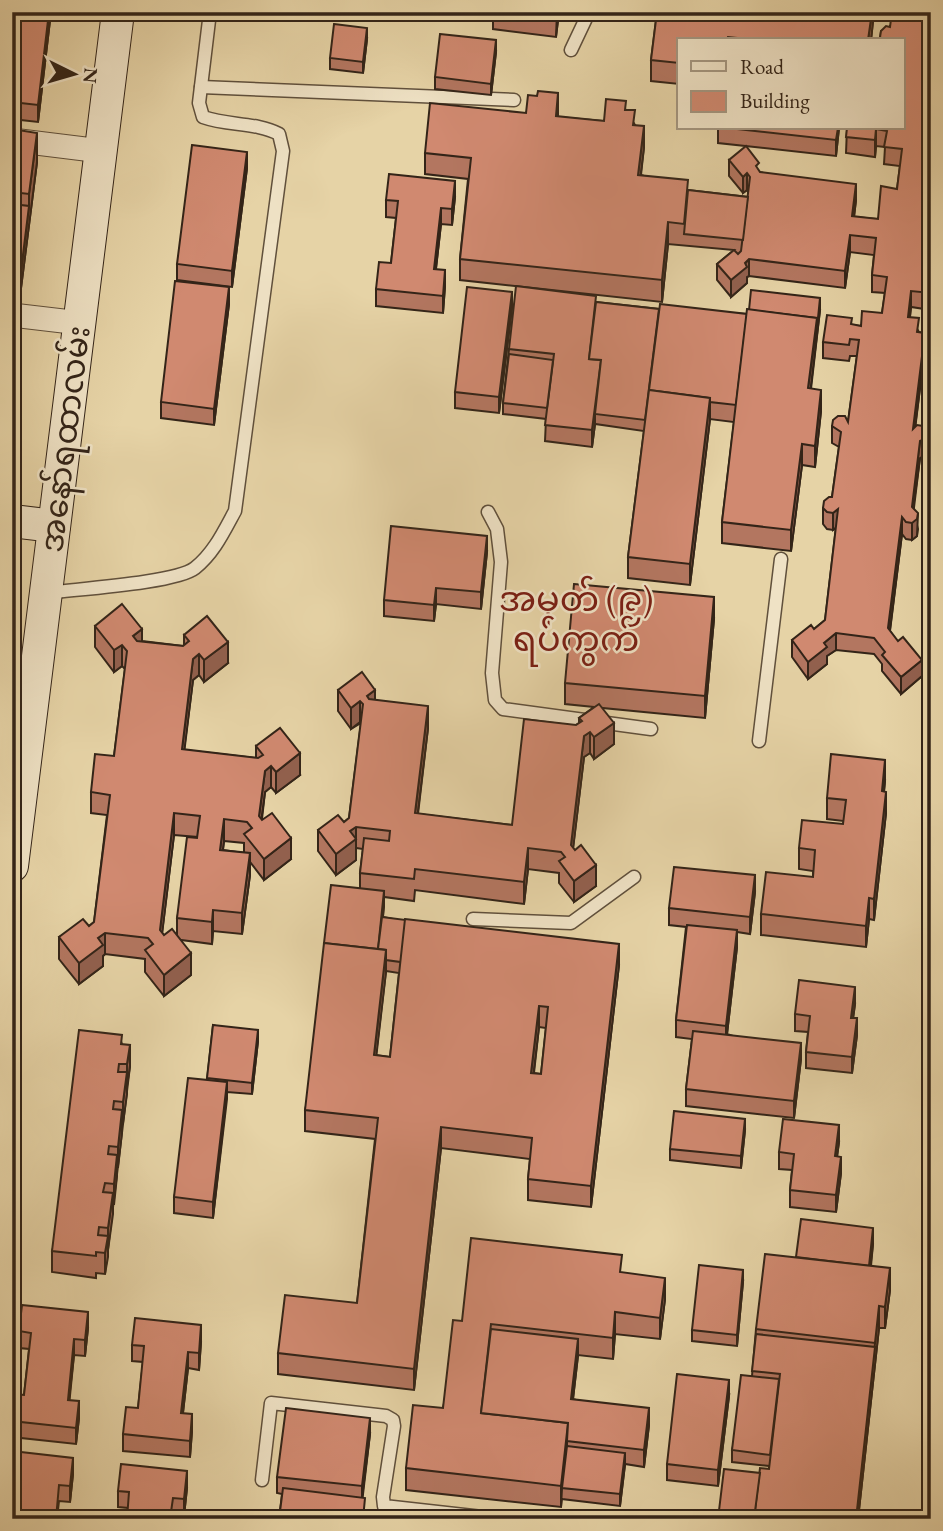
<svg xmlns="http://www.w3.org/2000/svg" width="943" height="1531" font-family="'EB Garamond','Noto Sans Myanmar',serif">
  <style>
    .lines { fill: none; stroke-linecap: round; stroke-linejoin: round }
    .lane-casing { stroke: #60503c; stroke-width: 15 }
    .street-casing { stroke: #60503c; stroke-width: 25 }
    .secondary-casing { stroke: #332418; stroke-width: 34 }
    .lane { stroke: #efe2c5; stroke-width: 12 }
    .street { stroke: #efe2c5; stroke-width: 23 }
    .secondary { stroke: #efe2c5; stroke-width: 32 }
    .wall { fill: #b37660; stroke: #332418; stroke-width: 2; fill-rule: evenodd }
    .shaded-wall { fill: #92604e; stroke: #332418; stroke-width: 2 }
    .building { fill: #d08970; stroke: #332418; stroke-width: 2; fill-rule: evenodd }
    .labels { text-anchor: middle; stroke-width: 5; stroke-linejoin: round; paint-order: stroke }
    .street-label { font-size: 32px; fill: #332418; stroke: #efe2c5 }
    .quarter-label { font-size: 35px; fill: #7a1f14; stroke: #efe2c5 }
  </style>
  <rect width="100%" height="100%" fill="#e6d3a6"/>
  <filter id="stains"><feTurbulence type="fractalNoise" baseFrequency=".00286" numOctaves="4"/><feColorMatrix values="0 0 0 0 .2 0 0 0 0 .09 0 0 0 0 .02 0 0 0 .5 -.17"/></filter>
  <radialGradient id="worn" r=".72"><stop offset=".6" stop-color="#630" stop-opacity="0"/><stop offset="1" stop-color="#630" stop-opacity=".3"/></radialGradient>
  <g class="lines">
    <!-- lane casing -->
    <g class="lane-casing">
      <g id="lane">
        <path d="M571,50L589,12"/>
        <path d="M201,87L514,100"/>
        <path d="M488,512L497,529L501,562L492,673L495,700L503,709L651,729"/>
        <path d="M47,593C76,589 176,583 195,568C214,553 224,531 235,511L283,151L279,134C256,122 228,126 203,117L199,103L210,12"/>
        <path d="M759,741L781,559"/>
        <path d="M473,919L571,923L634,877"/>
        <path d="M262,1480L271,1403L386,1416L393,1420L394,1426L383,1497L384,1506L500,1519"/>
      </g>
    </g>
    <!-- street casing -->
    <g class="street-casing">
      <g id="street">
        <path d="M12,140L101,151"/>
        <path d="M12,315L80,323"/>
      </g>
    </g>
    <!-- secondary casing -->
    <g class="secondary-casing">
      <g id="secondary">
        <path d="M12,521L54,526"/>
        <path d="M12,866L118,12"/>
      </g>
    </g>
    <!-- lane -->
    <use href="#lane" class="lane"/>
    <!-- street -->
    <use href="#street" class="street"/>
    <!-- secondary -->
    <use href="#secondary" class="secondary"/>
  </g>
  <!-- wall -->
  <g class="wall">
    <path d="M12,12H51L38,122L12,119Z"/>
    <path d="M493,12H559L556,37L493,29Z"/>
    <path d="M657,12H874L871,40H679V84L651,81V60Z"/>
    <path d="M931,12V170L927,169V178H931V310L911,307L910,317L919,332L931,334V373L930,365L923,364L915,427L928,447L927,454L920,458L913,509L918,529L917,536L912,540L906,539L902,534L890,631L922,676L901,694L882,671V664L874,654L836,650L827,656V664L808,679L792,657V640L814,629L825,620L836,527L833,530L827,529L823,524V508L832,497L839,447L832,443V426L848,422L857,356H850L849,361L823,358V342L852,325L861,326L882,313L885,293L872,292V275L874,255L850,252L845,288L749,276L747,277V283L731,297L717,280V264L734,250L668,244L662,302L460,280V259L468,179L425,174V153L558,117L604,121L626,110L635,125L644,147L641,175L688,190L748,197V192L747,190L743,193L729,176V160L760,172L856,200L854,217L878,219L897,189L900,166L884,164L885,147L876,146L875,157L846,153L847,128H903V40H880L881,31Z"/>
    <path d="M367,39L363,73L330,69V58Z"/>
    <path d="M496,52L491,95L435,89V77Z"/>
    <path d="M718,128H839L836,156L718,143Z"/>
    <path d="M12,129L37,162L20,296L12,295Z"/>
    <path d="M247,168L232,287L177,280V264Z"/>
    <path d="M455,197L452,225L441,224L436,269L445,286L443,313L376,306V289L391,263L396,218L386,217V200Z"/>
    <path d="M596,302L659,309L747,314L820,310L811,389L821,411L815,467L802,465L791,551L722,543V522L734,422L710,419L690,585L628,578V557L644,431L595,424L592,447L545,441L546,419L503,414V403L509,349Z"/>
    <path d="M229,304L214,425L161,418V402Z"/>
    <path d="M512,308L499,413L455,408V392Z"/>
    <path d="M487,552L481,609L436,604L434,621L384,616V600Z"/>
    <path d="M714,619L705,718L602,708L614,744L594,759L590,753L584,757L573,848L596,886L574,902L559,883V873L528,869L524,904L415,890L414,901L384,897L383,917L619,965L591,1207L528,1200V1179L530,1159L441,1148L414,1390L278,1374V1353L357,1303L375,1139L305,1131V1110L360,888V873L363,849L356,848V860L336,875L318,851V830L344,822L349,818L361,723L351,729L338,711V690L375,700L428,728L418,814L512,825L576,725L579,723V718L594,707L565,704V683ZM386,971L399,973L390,1057L376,1055ZM539,1027L546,1028L541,1074L534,1073Z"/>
    <path d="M95,626L142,641L183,646L184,645V635L228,663L204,682L199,675L193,680L184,750L256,758V746L300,775L276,793L271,787L265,792L262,819L291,859L264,880L250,862V875L242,934L213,931L212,944L181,940L191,975L164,996L145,972V959L105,954L103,956V966L79,984L59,959V937L89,926L94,922L107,815L91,813V792L114,756L125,669L122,666L114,672L95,647ZM174,835L197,837L177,918V935H164L162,933ZM224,841L244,843V853L223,850Z"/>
    <path d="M885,781L884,791L886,813L874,920L869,919L866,947L761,935V914L813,877V871L799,869V848L843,824L844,821L827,819V798Z"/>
    <path d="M755,892L750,934L737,932V947L727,1034L801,1059L794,1118L686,1106V1089L692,1039L676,1037V1020L686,927L669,925V908Z"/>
    <path d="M855,1004L853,1018L857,1035L852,1073L806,1068V1052L808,1032L795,1031V1014Z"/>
    <path d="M213,1025L258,1041L252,1094L227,1092L213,1218L174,1213V1197L207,1080Z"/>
    <path d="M122,1044L130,1066L105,1274L96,1273V1278L52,1272V1251Z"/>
    <path d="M745,1130L741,1168L670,1160V1149Z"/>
    <path d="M839,1142L837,1156L841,1173L836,1212L790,1207V1190L792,1170L779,1169V1152Z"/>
    <path d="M873,1244L871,1266L890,1290L885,1328H879L858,1519H718L760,1473L769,1469V1466L732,1462V1450L752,1376L756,1329L796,1257Z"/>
    <path d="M622,1273L665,1299L660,1339L615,1334L613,1359L578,1355L573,1399L649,1425L644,1467L625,1464L620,1506L562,1499V1498L561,1507L406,1490V1468L443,1408L462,1321Z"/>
    <path d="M743,1282L737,1346L692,1341V1330Z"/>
    <path d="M88,1328L85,1356L74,1355L69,1400L79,1418L76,1444L12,1437L13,1394L24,1395L29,1349L19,1348V1331Z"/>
    <path d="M201,1342L199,1370L188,1368L183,1413L192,1431L190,1457L123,1451V1434L138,1408L143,1362L132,1361V1345Z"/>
    <path d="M729,1396L718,1486L667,1480V1464Z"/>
    <path d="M370,1434L362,1498L364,1519H279L282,1494L277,1493V1477Z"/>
    <path d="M12,1451L73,1474L70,1502L59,1501L57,1519H12L14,1495H12Z"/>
    <path d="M187,1488L184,1516L173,1515L172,1519H127L128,1508L118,1507V1491Z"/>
  </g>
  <!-- shaded-wall -->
  <g class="shaded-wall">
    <path d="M49,12H51L38,122V105Z"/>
    <path d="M557,12H559L556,37Z"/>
    <path d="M872,12H874L871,40H868Z"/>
    <path d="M367,28V39L363,73V62Z"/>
    <path d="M496,40V52L491,95V84Z"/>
    <path d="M558,93V115L556,138V116Z"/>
    <path d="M644,126V147L638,196V175Z"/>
    <path d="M838,128H839L836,156V140Z"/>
    <path d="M876,129V146L875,157V140Z"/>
    <path d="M37,133V162L20,296V279L29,206V194Z"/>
    <path d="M247,152V168L232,287V271Z"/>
    <path d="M747,173V190L743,193V177Z"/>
    <path d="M455,181V197L452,225V209Z"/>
    <path d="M856,184V200L852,233V216Z"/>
    <path d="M441,208V224L434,285V269Z"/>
    <path d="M668,222V244L662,302V280Z"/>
    <path d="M850,235V252L845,288V271Z"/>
    <path d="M749,259V276L747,277V283L731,297V280Z"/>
    <path d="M445,270V286L443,313V296Z"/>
    <path d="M229,287V304L214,425V409Z"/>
    <path d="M911,291V307L908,333V317Z"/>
    <path d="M512,292V308L499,413V397Z"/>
    <path d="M820,298V310L808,410V388Z"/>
    <path d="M15,308V324L12,352V336Z"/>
    <path d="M923,348V364L913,446V429Z"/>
    <path d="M601,360L595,414V424L592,447V430Z"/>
    <path d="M821,390V411L815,467V446Z"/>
    <path d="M710,398V419L690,585V564Z"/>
    <path d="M928,431L927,454L920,458L912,524V507L920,441Z"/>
    <path d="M802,444V465L791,551V530Z"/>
    <path d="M838,509V526L833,530V513Z"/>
    <path d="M918,513L917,536L912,540V523Z"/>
    <path d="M902,517V534L888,645V628Z"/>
    <path d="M487,536V552L481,609V592Z"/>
    <path d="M436,588V604L434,621V605Z"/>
    <path d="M714,597V619L705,718V696Z"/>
    <path d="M142,629V650L133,636Z"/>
    <path d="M836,633V650L827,656V664L808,679V662L824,643Z"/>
    <path d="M228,642V663L204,682V660Z"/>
    <path d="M122,645V666L114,672V650Z"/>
    <path d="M199,654V675L193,680L182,770V749L193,659Z"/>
    <path d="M922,660V676L901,694V677Z"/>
    <path d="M375,690V711L367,696Z"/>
    <path d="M360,701V722L351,729V708Z"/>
    <path d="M428,706V728L415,835V813Z"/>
    <path d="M614,723V744L594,759V737Z"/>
    <path d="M590,732V753L584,757L571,866V845L584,736Z"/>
    <path d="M300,753V775L276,793V772Z"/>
    <path d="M885,760V781L882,812V791Z"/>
    <path d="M271,766V787L265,792L259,837V816L265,771Z"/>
    <path d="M886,792V813L874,920V899Z"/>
    <path d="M174,813V835L160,951V930Z"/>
    <path d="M224,819V841L220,871V850Z"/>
    <path d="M356,827V860L336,875V854L350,831Z"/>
    <path d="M291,838V859L264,880V859Z"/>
    <path d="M528,848V869L524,904V882Z"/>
    <path d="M250,853V875L242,934V913Z"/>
    <path d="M596,865V886L574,902V881Z"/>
    <path d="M755,875V892L750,934V917Z"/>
    <path d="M384,891V907L378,959H377Z"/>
    <path d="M869,898V919L866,947V926Z"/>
    <path d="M213,910V931L212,944V922Z"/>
    <path d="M737,930V947L726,1043V1026Z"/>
    <path d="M105,933V954L103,956V966L79,984V963L98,938Z"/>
    <path d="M619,944V965L591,1207V1186Z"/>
    <path d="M386,950V972L374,1076V1055Z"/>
    <path d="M191,953V975L164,996V975Z"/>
    <path d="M855,987V1004L851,1034V1018Z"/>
    <path d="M539,1006V1027L531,1094V1073Z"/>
    <path d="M857,1018V1035L852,1073V1057Z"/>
    <path d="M258,1030V1041L252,1094V1083Z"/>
    <path d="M801,1043V1059L794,1118V1101Z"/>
    <path d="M130,1045V1066L127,1086V1064Z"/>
    <path d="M127,1072V1094L123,1123V1102Z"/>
    <path d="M227,1082V1099L213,1218V1202Z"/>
    <path d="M122,1110V1132L118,1168V1147Z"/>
    <path d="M745,1119V1130L741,1168V1156Z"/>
    <path d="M839,1125V1142L835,1172V1156Z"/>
    <path d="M441,1127V1148L414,1390V1369Z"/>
    <path d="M117,1155V1176L114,1205V1184Z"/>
    <path d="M841,1157V1173L836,1212V1195Z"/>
    <path d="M113,1193V1214L108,1250V1228Z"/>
    <path d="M873,1228V1244L868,1287V1270Z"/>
    <path d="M108,1236V1257L105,1274V1253Z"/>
    <path d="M890,1268V1290L885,1328V1307Z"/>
    <path d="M743,1270V1282L737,1346V1335Z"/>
    <path d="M665,1278V1299L660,1339V1318Z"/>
    <path d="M879,1306V1328L858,1519H856Z"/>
    <path d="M88,1312V1328L85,1356V1340Z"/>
    <path d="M615,1312V1334L613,1359V1338Z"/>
    <path d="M201,1325V1342L199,1370V1353Z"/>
    <path d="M74,1339V1355L68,1416V1400Z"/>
    <path d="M578,1339V1356L571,1416V1399Z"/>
    <path d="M188,1352V1368L181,1430V1413Z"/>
    <path d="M729,1380V1396L718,1486V1470Z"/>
    <path d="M79,1401V1418L76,1444V1428Z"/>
    <path d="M649,1408V1425L644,1467V1450Z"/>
    <path d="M192,1414V1431L190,1457V1441Z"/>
    <path d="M370,1418V1434L362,1503V1486Z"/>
    <path d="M567,1441V1458L562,1488L561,1507V1486Z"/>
    <path d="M625,1453V1465L620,1506V1494Z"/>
    <path d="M73,1458V1474L70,1502V1486Z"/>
    <path d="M187,1471V1488L184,1516V1499Z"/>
  </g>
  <!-- building -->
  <g class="building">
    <path d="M12,12H49L38,105L12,102Z"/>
    <path d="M527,12H557L556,16Z"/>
    <path d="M657,12H872L868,40H758L728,37L727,40H679V63L651,60Z"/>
    <path d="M892,12H931V153H927L925,178H931V293L911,291L908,317L919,318L917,332L931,334V349L923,348L913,429L917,425L923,426L928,431L927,438L920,441L912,507L918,513L917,519L912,523L906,522L902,517L888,628L898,641L903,637L922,660L901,677L882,655L885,652L874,638L836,633L824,643L827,647L808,662L792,640L811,625L814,629L825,620L838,509L833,513L827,512L823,508L824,501L829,497H832L841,432L832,426L833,420L838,416H845L848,422L859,340L850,339L849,345L823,342L827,315L852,318L851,324L861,326L862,311L882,313L887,277L872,275L876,238L850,235L845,271L749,259L745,263L747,267L731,280L717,264L734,250L738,254L741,251L750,177L747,173L743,177L729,160L746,146L759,163L756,166L760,172L856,184L852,216L878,219L881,186L897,189L902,149L884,147L887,131L876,129L875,140L846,137L847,128H903V40H895L896,39L894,40H883L880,37L881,31L886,26L890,27Z"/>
    <path d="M334,24L367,28L363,62L330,58Z"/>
    <path d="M440,34L496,40L491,84L435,77Z"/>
    <path d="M538,91L558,93L556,116L604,121L606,99L626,101L625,110H635L633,125L644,126L638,175L688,180L684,224L668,222L662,280L460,259L471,158L425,153L430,103L526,113L528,95L537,96Z"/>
    <path d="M728,128H838L836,140Z"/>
    <path d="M12,129L37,133L29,194L12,192Z"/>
    <path d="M192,145L247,152L232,271L177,264Z"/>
    <path d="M389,174L455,181L452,209L441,208L434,269L445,270L443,296L376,289L379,262L391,263L398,201L386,200Z"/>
    <path d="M688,190L748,197L743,240L684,234Z"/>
    <path d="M12,204L29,206L20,279L12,278Z"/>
    <path d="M175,281L229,287L214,409L161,402Z"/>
    <path d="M516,286L596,296L589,359L601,360L592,430L545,425L554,354L509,349Z"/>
    <path d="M467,287L512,292L499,397L455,392Z"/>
    <path d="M751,290L820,298L817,328V318L749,310Z"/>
    <path d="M596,302L659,309L645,420L595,414L601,360L589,359Z"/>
    <path d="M660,304L747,314L736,405L710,402V398L649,390Z"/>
    <path d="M12,307L15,308L12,336Z"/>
    <path d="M747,309L817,318L808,388L821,390L815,446L802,444L791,530L722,522Z"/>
    <path d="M509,354L553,360L547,408L503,403Z"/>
    <path d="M649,390L710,398L690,564L628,557Z"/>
    <path d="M391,526L487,536L481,592L436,588L434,605L384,600Z"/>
    <path d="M574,584L714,597L705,696L565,683Z"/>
    <path d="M122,604L142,629L133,636L137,641L183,646L189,641L184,635L207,616L228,642L204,660L199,654L193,659L182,749L258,758L263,755L256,746L280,728L300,753L276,772L271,766L265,771L259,816L262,820L272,813L291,838L264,859L244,834L252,828L247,822L224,819L220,850L250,853L242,913L213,910L212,922L177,918L187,837L197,838L200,816L174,813L160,930L164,935L172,929L191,953L164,975L145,950L153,944L148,938L105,933L98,938L103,945L79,963L59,937L83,919L89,926L94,922L110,795L91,792L95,754L114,756L127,651L122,645L114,650L95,626Z"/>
    <path d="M362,672L375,690L367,696L369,699L428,706L415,813L512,825L524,719L576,725L582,721L579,718L599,704L614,723L594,737L590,732L584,736L571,845L575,850L581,845L596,865L574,881L559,861L565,857L561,852L528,848L524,882L415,869L414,879L360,873L364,838L389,841L390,831L356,827L350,831L356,839L336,854L318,830L338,815L344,822L349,818L363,704L360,701L351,708L338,690Z"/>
    <path d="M831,754L885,760L882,791L886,792L874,899L869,898L866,926L761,914L766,872L813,877L815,850L799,848L802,820L843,824L846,800L827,798Z"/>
    <path d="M674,867L755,875L750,917L669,908Z"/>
    <path d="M331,885L384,891L378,949L324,943Z"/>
    <path d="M382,917L406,920L401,962L386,960V950L378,949Z"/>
    <path d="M405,919L619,944L591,1186L528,1179L532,1138L441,1127L414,1369L278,1353L285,1295L357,1303L378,1118L305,1110L324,943L386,950L374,1055L390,1057ZM539,1006L548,1007L541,1074L531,1073Z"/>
    <path d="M687,925L737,930L726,1026L676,1020Z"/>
    <path d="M799,980L855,987L851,1018H857L852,1057L806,1052L810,1016L795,1014Z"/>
    <path d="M213,1025L258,1030L252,1083L207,1078Z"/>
    <path d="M79,1030L122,1035L121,1044L130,1045L127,1064H119L118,1072H127L123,1102L114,1101L113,1109L122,1110L118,1147L109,1146L108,1154L117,1155L114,1184L105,1183L103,1192L113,1193L108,1228L99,1227L98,1235L108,1236L105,1253L96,1252V1256L52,1251Z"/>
    <path d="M693,1031L801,1043L794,1101L686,1089Z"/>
    <path d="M188,1078L227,1082L213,1202L174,1197Z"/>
    <path d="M674,1111L745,1119L741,1156L670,1149Z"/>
    <path d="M783,1119L839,1125L835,1156L841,1157L836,1195L790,1190L794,1154L779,1152Z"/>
    <path d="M801,1219L873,1228L869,1266L796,1257Z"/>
    <path d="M471,1238L622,1255L620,1272L665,1278L660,1318L615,1312L613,1338L491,1324L481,1413L568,1423L561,1486L406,1468L413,1405L443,1408L453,1320L462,1321Z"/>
    <path d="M765,1254L890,1268L885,1307L879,1306L875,1343L756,1329Z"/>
    <path d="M699,1265L743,1270L737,1335L692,1330Z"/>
    <path d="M22,1305L88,1312L85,1340L74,1339L68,1400L79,1401L76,1428L12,1421L13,1394L24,1395L31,1333L19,1331Z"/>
    <path d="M135,1318L201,1325L199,1353L188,1352L181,1413L192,1414L190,1441L123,1434L126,1407L138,1408L144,1346L132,1345Z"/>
    <path d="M491,1329L578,1339L571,1399L649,1408L644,1450L567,1441L568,1423L481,1413Z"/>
    <path d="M756,1334L875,1347L856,1519H754L760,1468L769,1469L780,1374L752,1371Z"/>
    <path d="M677,1374L729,1380L718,1470L667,1464Z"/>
    <path d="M741,1375L779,1379L770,1455L732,1450Z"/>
    <path d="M286,1408L370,1418L362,1486L277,1477Z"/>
    <path d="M567,1446L625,1453L620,1494L562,1488Z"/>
    <path d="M12,1451L73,1458L70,1486L59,1485L56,1519H12L16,1479L12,1478Z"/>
    <path d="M121,1464L187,1471L184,1499L173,1498L170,1519H127L129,1492L118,1491Z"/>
    <path d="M724,1469L760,1473L754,1519H718Z"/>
    <path d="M283,1488L365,1498L363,1519H279Z"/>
  </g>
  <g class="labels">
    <!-- street labels -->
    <g class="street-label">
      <text transform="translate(65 439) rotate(-83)" y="11">အနော်ရထာလမ်း</text>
    </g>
    <!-- quarter labels -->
    <g class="quarter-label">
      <text x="576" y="611">အမှတ် (၉)<tspan x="576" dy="40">ရပ်ကွက်</tspan></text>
    </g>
  </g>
  <!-- margin -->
  <rect width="943" height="1531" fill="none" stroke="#e6d3a6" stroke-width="42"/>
  <rect x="14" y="14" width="915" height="1503" fill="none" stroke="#332418" stroke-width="3.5"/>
  <rect x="21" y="21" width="901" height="1489" fill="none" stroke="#332418" stroke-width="2"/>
  <!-- legend -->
  <rect x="677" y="38" width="228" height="91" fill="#efe2c5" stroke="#a49680" stroke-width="2"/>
  <rect x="691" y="61" width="35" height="10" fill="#efe2c5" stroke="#a49680" stroke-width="2"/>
  <text x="740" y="74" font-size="21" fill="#332418">Road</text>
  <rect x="691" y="91" width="35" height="21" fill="#d08970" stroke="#a49680" stroke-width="2"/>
  <text x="740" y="108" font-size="21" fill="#332418">Building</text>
  <!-- north arrow -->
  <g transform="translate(74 74) rotate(95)" stroke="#efe2c5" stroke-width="5" paint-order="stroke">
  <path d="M0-5L12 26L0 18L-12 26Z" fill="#332418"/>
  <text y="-10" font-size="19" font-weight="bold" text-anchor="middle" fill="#332418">N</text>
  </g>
  <rect width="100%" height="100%" filter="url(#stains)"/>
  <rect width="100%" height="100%" fill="url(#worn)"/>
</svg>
